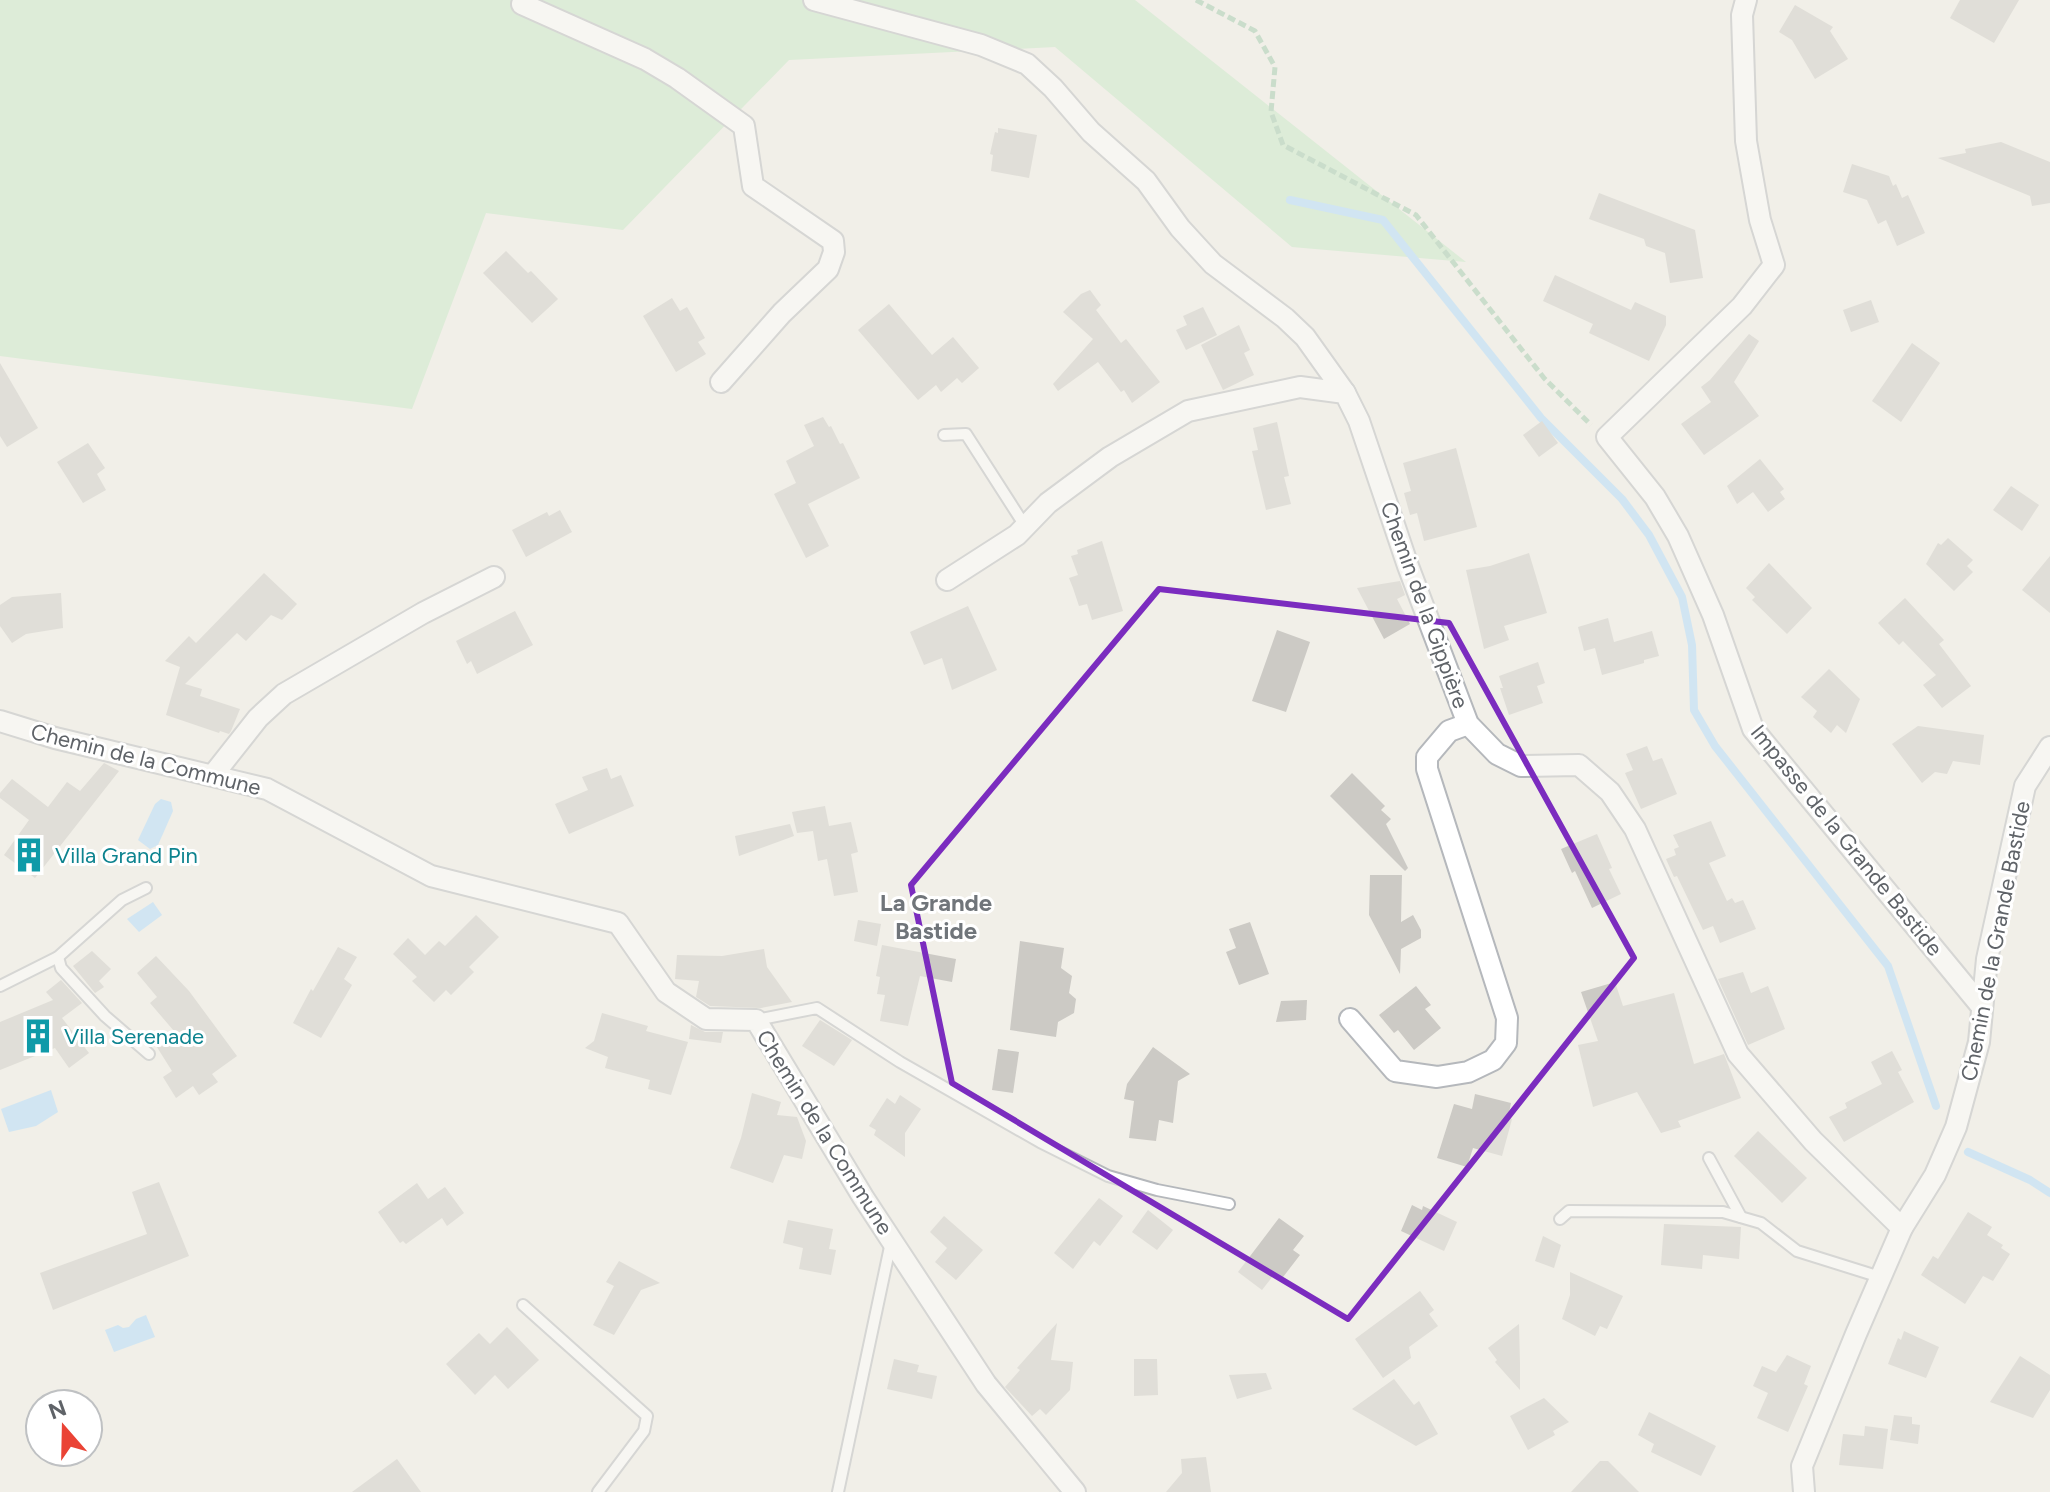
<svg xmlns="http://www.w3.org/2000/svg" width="2050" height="1492" font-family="Figtree,sans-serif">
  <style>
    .green { fill: #c5e8c5 }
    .water { fill: #aadaff }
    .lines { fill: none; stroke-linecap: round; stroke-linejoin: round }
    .stream { stroke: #aadaff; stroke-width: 8 }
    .building { fill: #cccac5 }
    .service-casing { stroke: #b5b8bc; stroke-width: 14 }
    .minor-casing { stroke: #b5b8bc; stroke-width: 24 }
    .path { stroke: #9cc7a9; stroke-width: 5; stroke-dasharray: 8 4; stroke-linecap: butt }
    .service { stroke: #fff; stroke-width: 10 }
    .minor { stroke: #fff; stroke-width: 20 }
    .marked { fill: none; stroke: #7b2cbf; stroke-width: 6; stroke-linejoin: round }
    .labels { text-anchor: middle; stroke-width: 6; stroke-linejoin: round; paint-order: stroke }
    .street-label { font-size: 22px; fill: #5f6368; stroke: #fff }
    .culture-label { font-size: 22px; fill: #0d838f; stroke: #fff; text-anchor: start }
    .neighbourhood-label { font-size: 24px; font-weight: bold; fill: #70757a; stroke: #fff }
  </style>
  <rect width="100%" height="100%" fill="#f1efe8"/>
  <!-- green -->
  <path class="green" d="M0,0H1135L1466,262L1292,247L1055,47L789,60L623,230L486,213L412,409L0,356Z"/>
  <!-- water -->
  <g class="water">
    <path d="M161,799L171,802L173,811L158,845L150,849L138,840L155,804Z"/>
    <path d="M153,902L162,915L139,932L127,919Z"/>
    <path d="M51,1090L58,1112L36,1126L9,1132L1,1109Z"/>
    <path d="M146,1315L155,1337L114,1352L105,1330L118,1325L123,1328L129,1327L136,1319Z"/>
  </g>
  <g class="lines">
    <!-- stream -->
    <g class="stream">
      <path d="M1290,200L1383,220L1541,418L1622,499L1649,535L1682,597L1692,645L1694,710L1715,746L1888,966L1936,1106"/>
      <path d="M1968,1152L2030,1180L2050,1193"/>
    </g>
  </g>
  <!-- building -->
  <g class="building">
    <path d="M1960,0H2019L1994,43L1950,18Z"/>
    <path d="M1795,5L1833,27L1830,31L1848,59L1815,79L1792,40L1779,32Z"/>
    <path d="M998,128L1037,135L1029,178L991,171L993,155L990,154L995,132L998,133Z"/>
    <path d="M2001,142L2050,162V203L2032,206L2030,196L1938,158L1966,153L1965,149Z"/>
    <path d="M1852,164L1889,176L1893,186L1896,184L1902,198L1908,195L1925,233L1897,246L1886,220L1878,224L1867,200L1843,192Z"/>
    <path d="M1599,193L1695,230L1703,278L1670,283L1665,253L1646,246L1644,239L1589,219Z"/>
    <path d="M506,251L528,273L531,271L558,299L532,323L483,273Z"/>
    <path d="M1555,275L1631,310L1635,302L1666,316V325L1649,361L1589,333L1593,324L1543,301Z"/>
    <path d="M1090,290L1101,305L1096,310L1121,343L1126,339L1160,382L1132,403L1124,390L1121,392L1098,362L1058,391L1053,384L1093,339L1063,312L1081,294Z"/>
    <path d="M672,298L680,311L687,307L705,338L698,342L706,354L676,372L643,316Z"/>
    <path d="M1871,300L1879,322L1851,332L1843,310Z"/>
    <path d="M889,304L932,355L953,337L979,368L962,383L957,378L941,392L936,385L918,400L858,330Z"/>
    <path d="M1203,307L1217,335L1186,350L1176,330L1187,325L1183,316Z"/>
    <path d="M1239,325L1250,350L1244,353L1254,375L1223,390L1201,345Z"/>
    <path d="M1749,334L1759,341L1734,382L1759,416L1704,455L1681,424L1711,402L1701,387L1710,380Z"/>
    <path d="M1912,343L1940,363L1901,422L1872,401Z"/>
    <path d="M0,363L38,428L7,447L0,436Z"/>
    <path d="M823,417L829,427L831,426L840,444L843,443L860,478L808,504L829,546L806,558L774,494L796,483L786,461L814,446L804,425Z"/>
    <path d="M1542,421L1558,443L1539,457L1523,435Z"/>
    <path d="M1277,422L1289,476L1284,477L1291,504L1266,510L1252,451L1258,450L1253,428Z"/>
    <path d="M88,443L105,468L97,474L106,490L83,503L57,462Z"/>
    <path d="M1456,448L1477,527L1424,541L1417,513L1410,515L1404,493L1411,491L1403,463Z"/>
    <path d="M1760,459L1784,489L1780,492L1785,499L1768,512L1753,492L1737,504L1727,486Z"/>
    <path d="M2011,486L2039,505L2022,531L1993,510Z"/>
    <path d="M560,510L572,532L526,557L512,530L547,512L549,516Z"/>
    <path d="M1948,538L1973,560L1967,566L1973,572L1954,591L1926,564L1938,543L1941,545Z"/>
    <path d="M1102,541L1123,611L1092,620L1087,604L1079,606L1073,588L1069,578L1078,575L1071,556L1078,554L1077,550Z"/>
    <path d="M1529,553L1547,613L1504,626L1509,640L1484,649L1466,570L1490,566Z"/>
    <path d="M2050,556V613L2022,590Z"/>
    <path d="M1769,563L1812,608L1787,634L1752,600L1755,597L1746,588Z"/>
    <path d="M264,573L297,604L282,620L271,615L246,641L237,633L185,684L202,689L200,696L240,709L231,731L229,734L220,731L219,733L166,715L180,667L165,661L189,636L196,643Z"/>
    <path d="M1400,581L1405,595L1397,599L1410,624L1384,639L1357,588Z"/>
    <path d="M61,593L63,628L26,634L12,643L0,626V605L12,597Z"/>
    <path d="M1905,598L1944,640L1939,644L1971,686L1942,708L1923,685L1936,675L1903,641L1899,645L1878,623Z"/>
    <path d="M968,606L997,670L952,690L942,658L924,665L910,632Z"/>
    <path d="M515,611L533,645L477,674L471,661L467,664L456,641Z"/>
    <path d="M1608,618L1614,642L1652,631L1659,656L1644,660V663L1602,675L1595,648L1584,651L1578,627Z"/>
    <path d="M1277,630L1310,642L1286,712L1252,701Z"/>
    <path d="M1538,662L1545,683L1537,686L1543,703L1509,715L1500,688H1503L1499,676Z"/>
    <path d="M1829,669L1860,699L1846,733L1837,725L1831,733L1813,717L1817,711L1801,697Z"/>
    <path d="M1918,726L1984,735L1980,765L1953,761L1947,774L1935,772L1922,783L1892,744Z"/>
    <path d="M1647,746L1653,761L1662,758L1677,794L1641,809L1625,773L1633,770L1626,754Z"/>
    <path d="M104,763L119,771L35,878L4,855L29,820L0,798V793L12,779L48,807L67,782L80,791Z"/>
    <path d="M607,768L611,779L621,775L634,806L569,834L555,804L588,790L582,777Z"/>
    <path d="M1352,773L1385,806L1381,810L1391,819L1386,824L1408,868L1405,871L1330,796Z"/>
    <path d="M825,806L829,826L851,822L858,852L851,854L858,892L834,896L827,859L818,861L813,831L797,833L792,812Z"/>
    <path d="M1711,821L1726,856L1709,863L1727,901L1732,898L1735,903L1743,900L1756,929L1720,943L1713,926L1703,930L1677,876L1674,877L1666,859L1676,855L1674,849L1679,847L1673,835Z"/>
    <path d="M790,824L794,836L739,856L735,836Z"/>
    <path d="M1597,834L1612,868L1609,869L1621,894L1592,908L1575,871L1572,873L1561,849Z"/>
    <path d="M1370,875H1402L1401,922L1413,915L1421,930V938L1401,949L1400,974L1369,915Z"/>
    <path d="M476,915L499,937L469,967L474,972L451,995L446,990L434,1002L412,981L417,977L393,954L408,938L425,955L439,941L445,946Z"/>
    <path d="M858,920L881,924L877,946L854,941Z"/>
    <path d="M1250,922L1269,974L1239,985L1226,952L1236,948L1229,929Z"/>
    <path d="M1020,941L1064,948L1061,968L1072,976L1069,993L1076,999L1074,1013L1058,1022L1056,1037L1010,1030Z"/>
    <path d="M882,945L956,959L952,982L920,976L908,1026L880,1021L885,995L877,994L880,977L876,976Z"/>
    <path d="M338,947L357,957L344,979L352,985L321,1038L293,1023L311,989L313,991Z"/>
    <path d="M764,949L767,967L792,1002L761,1008L710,1006L696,997L699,981L675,979L677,955L722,956Z"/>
    <path d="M92,951L111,969L99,981L104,987L95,993L73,966Z"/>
    <path d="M156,956L189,991L237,1056L212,1074L218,1082L199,1095L193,1086L176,1098L163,1077L172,1071L155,1044L174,1031L150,1003L157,997L137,973Z"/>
    <path d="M1743,972L1751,993L1768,986L1785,1029L1748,1045L1718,979Z"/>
    <path d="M61,980L82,1003L62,1018L89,1053L69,1068L55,1048L0,1070V1022L53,1000L46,992Z"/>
    <path d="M1615,982L1623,1006L1674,993L1694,1064L1724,1054L1741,1098L1678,1121L1681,1127L1661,1133L1637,1092L1593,1107L1578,1045L1598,1041L1581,992Z"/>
    <path d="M1416,986L1431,1005L1425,1009L1441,1028L1414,1050L1398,1030L1394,1033L1379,1015Z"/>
    <path d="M1307,1000L1306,1020L1276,1022L1281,1001Z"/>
    <path d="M602,1013L648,1026L646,1031L688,1042L671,1095L648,1089L650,1080L605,1068L608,1057L585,1048L594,1041Z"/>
    <path d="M820,1020L852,1040L834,1066L802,1046Z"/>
    <path d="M691,1025L705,1032H723L721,1043L689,1039Z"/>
    <path d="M1153,1047L1190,1074L1178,1081L1173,1123L1159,1120L1156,1141L1129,1138L1134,1101L1124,1099L1127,1084Z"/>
    <path d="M998,1049L1019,1052L1013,1093L992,1090Z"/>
    <path d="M1892,1051L1902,1070L1898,1072L1914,1102L1844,1142L1829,1117L1847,1108L1845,1103L1882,1084L1871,1062Z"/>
    <path d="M752,1093L781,1102L777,1115L797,1117L806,1141L802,1159L784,1155L773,1183L730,1168L741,1138Z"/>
    <path d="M1475,1094L1511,1103L1508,1118L1512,1119L1502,1156L1473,1148L1467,1167L1437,1158L1454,1104L1472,1109Z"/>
    <path d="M900,1095L921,1109L905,1133V1157L874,1135L876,1130L869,1126L887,1098L895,1104Z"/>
    <path d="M1758,1131L1807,1178L1782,1203L1734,1156Z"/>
    <path d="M159,1182L189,1256L53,1310L40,1273L147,1234L132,1192Z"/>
    <path d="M417,1183L428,1199L445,1187L464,1213L447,1226L442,1218L406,1244L403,1241L400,1243L378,1212Z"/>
    <path d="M1099,1198L1123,1216L1100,1246L1094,1241L1073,1269L1054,1253Z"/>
    <path d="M1412,1205L1422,1210L1423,1206L1457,1222L1444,1251L1401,1231Z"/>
    <path d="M1148,1210L1173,1230L1157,1250L1132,1232Z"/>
    <path d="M1968,1212L1992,1227L1987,1235L2003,1245L2001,1248L2010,1254L1993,1281L1983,1276L1965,1304L1921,1275L1933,1256L1938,1259Z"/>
    <path d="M944,1216L983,1250L956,1280L935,1262L947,1248L930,1232Z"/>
    <path d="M1279,1218L1304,1236L1293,1250L1300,1255L1280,1281L1273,1276L1262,1290L1238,1272Z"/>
    <path d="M788,1220L833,1229L829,1249L836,1250L831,1275L799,1269L803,1248L783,1243Z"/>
    <path d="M1664,1224L1741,1227L1739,1259L1703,1255L1702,1269L1661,1265Z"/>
    <path d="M1543,1236L1561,1245L1554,1268L1535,1261Z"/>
    <path d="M619,1261L660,1283L641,1290L614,1335L593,1325L614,1286L606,1282Z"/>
    <path d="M1570,1272L1623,1296L1607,1329L1600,1326L1595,1336L1562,1319L1570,1295Z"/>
    <path d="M1420,1291L1434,1310L1429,1314L1438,1326L1409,1347L1411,1358L1383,1378L1355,1339Z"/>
    <path d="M1057,1323L1051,1360L1073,1362L1070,1390L1046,1415L1040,1409L1032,1416L1005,1387L1020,1370L1017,1368Z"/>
    <path d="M1519,1324L1520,1364V1390L1495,1362L1497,1360L1488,1348Z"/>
    <path d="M507,1327L539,1360L508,1389L495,1375L475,1395L446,1364L479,1333L490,1344Z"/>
    <path d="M1904,1331L1939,1347L1926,1378L1888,1364L1898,1338L1901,1340Z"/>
    <path d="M1787,1355L1811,1366L1804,1384L1808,1386L1788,1432L1757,1418L1768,1393L1753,1386L1762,1366L1776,1372Z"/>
    <path d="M2020,1356L2050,1375V1390L2033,1418L1990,1402Z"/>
    <path d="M894,1359L919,1365L917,1372L937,1376L932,1399L887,1389Z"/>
    <path d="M1134,1359H1157L1158,1395L1134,1396Z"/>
    <path d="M1266,1373L1272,1389L1237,1399L1229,1375Z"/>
    <path d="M1394,1379L1414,1405L1419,1401L1438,1434L1416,1446L1352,1409Z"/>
    <path d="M1544,1398L1569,1422L1553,1431L1555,1435L1528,1450L1510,1416Z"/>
    <path d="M1649,1412L1716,1446L1701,1476L1651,1452L1654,1444L1638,1435Z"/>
    <path d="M1894,1415L1912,1417V1424L1920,1425L1918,1444L1890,1440Z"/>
    <path d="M1865,1426L1888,1429L1883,1469L1839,1465L1843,1434L1864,1436Z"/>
    <path d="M1206,1457L1211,1492H1166L1182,1473L1181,1459Z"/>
    <path d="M397,1459L421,1492H352Z"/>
    <path d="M1600,1461H1608L1639,1492H1571Z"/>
  </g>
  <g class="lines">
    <!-- service casing -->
    <g class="service-casing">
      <g id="service">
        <path d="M944,435L966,434L1025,526"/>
        <path d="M58,957L61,968L105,1016L149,1054"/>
        <path d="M0,986L58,957L122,900L146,888"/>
        <path d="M756,1020L817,1008L900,1062L1040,1142L1108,1176L1157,1190L1229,1204"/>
        <path d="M1709,1158L1741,1217"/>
        <path d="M1560,1219L1569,1211L1723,1212L1761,1223L1797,1251L1880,1277"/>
        <path d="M523,1305L647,1416L644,1431L598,1492"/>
        <path d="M838,1492L891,1242"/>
      </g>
    </g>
    <!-- minor casing -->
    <g class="minor-casing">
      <g id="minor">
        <path d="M524,0L522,4L645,59L677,78L744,126L753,186L833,241L834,252L828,269L782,313L721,382"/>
        <path d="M814,0L981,45L1027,64L1053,88L1091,132L1146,181L1180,228L1213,264L1285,318L1305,337L1345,393"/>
        <path d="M1746,0L1742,15L1746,141L1760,220L1774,265L1742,306L1607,437L1655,497L1678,536L1713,615L1753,729L1982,1007"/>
        <path d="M947,580L1017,535L1048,503L1110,457L1188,411L1300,387L1345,393L1359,421L1408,566L1468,724L1497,754L1521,766L1579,765L1610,792L1635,829L1738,1054L1813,1141L1902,1228"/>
        <path d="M0,721L55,738L267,789L431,876L618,923L666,992L706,1019L756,1020L863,1197L986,1384L1075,1492"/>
        <path d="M213,775L258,718L284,694L423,613L494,577"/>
        <path d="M1350,1019L1395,1071L1437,1077L1468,1072L1493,1060L1506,1043L1507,1018L1427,769V757L1449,731L1468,724"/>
        <path d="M1804,1492L1802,1466L1856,1334L1902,1228L1935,1175L1956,1127L1979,1042L1987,959L2025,786L2050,747"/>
      </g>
    </g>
    <!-- path -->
    <path class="path" d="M1196,0L1255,31L1275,67L1271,112L1283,145L1416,215L1544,378L1591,425"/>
    <!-- service -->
    <use href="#service" class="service"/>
    <!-- minor -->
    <use href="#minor" class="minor"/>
  </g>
  <!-- marked area -->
  <path d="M0 0H2050V1492H0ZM1159,589L1449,623L1634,958L1348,1319L952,1083L911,885Z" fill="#f1efe8" fill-opacity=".55" fill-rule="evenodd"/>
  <path class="marked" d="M1159,589L1449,623L1634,958L1348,1319L952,1083L911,885Z"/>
  <!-- icons -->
  <defs>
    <g id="building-bare" transform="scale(2.76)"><path d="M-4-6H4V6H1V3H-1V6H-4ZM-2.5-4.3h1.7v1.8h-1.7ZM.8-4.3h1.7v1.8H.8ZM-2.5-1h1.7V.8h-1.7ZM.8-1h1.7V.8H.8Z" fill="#0f9aa8" stroke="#fff" stroke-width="2.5" paint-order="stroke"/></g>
  </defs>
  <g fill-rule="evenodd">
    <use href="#building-bare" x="29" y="855"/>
    <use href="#building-bare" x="38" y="1036"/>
  </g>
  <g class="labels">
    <!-- street labels -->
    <g class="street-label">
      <text transform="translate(1425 605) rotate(70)" y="8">Chemin de la Gippière</text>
      <text transform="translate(146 759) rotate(14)" y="8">Chemin de la Commune</text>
      <text transform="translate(1847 840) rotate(51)" y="8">Impasse de la Grande Bastide</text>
      <text transform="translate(1995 941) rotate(-79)" y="8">Chemin de la Grande Bastide</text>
      <text transform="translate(825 1132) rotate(58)" y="8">Chemin de la Commune</text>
    </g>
    <!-- culture labels -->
    <g class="culture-label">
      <text x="55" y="863">Villa Grand Pin</text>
      <text x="64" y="1044">Villa Serenade</text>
    </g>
    <!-- neighbourhood labels -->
    <g class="neighbourhood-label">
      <text x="936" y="911">La Grande<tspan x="936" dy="28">Bastide</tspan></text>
    </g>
  </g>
  <!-- north arrow -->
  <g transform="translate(64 1428) rotate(340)"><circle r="38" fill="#ffffff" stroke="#bfc1c3" stroke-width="2"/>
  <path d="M0-6L14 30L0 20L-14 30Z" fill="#ea4335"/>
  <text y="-12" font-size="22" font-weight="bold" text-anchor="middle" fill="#5f6368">N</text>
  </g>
</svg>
